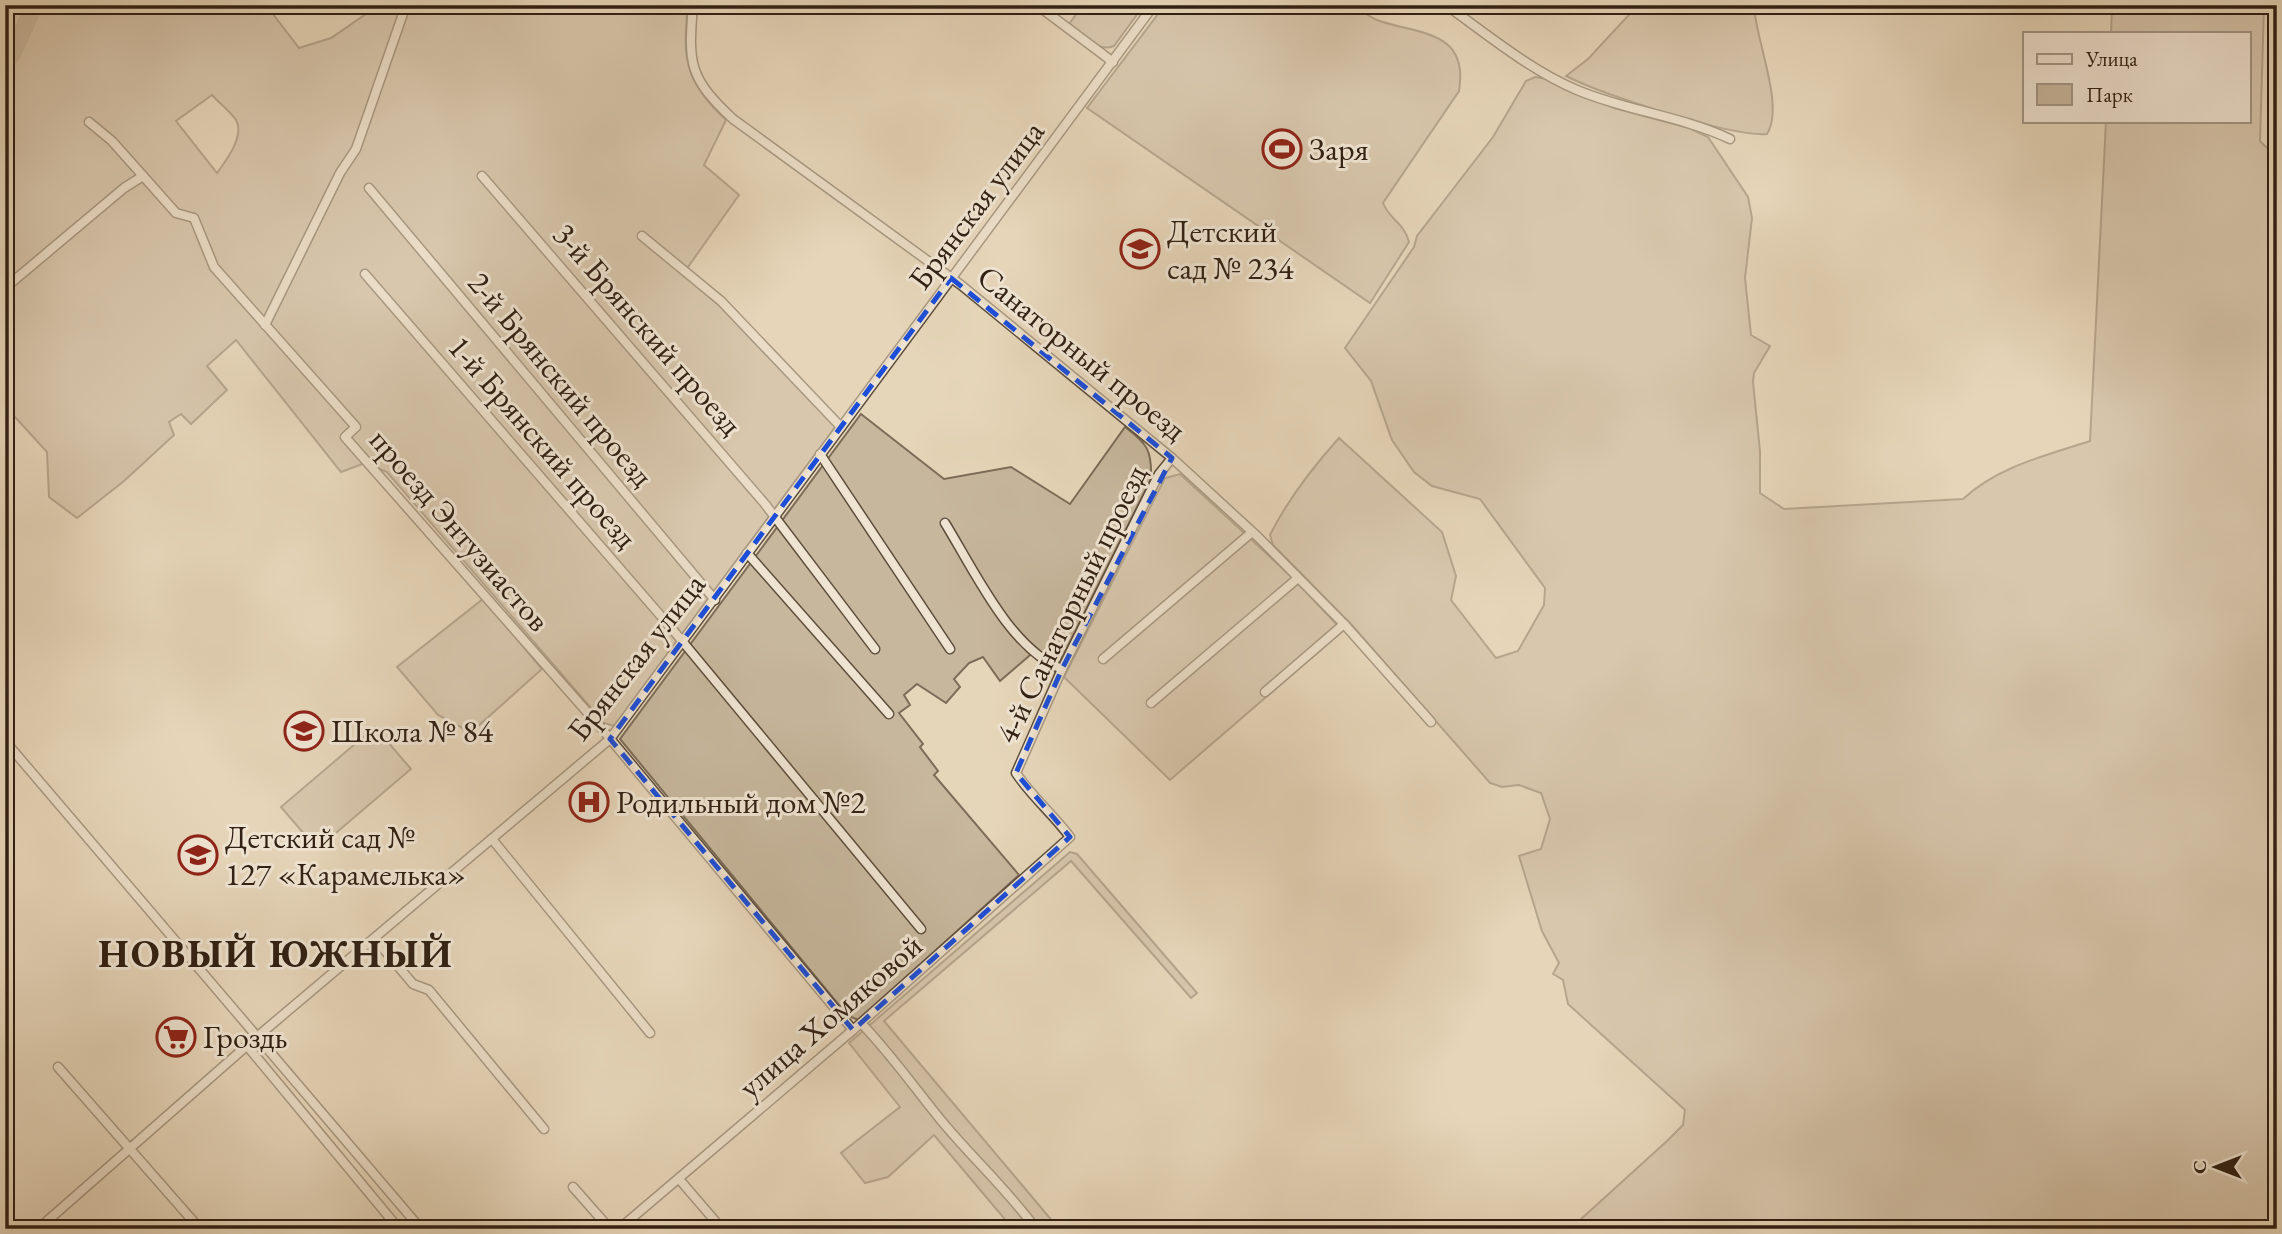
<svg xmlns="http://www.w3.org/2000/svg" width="2282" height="1234" font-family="'EB Garamond',serif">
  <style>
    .green { fill: #c7b79d; stroke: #7c6c58; stroke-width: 2; fill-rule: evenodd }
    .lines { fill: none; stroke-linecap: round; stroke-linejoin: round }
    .river { stroke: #a89881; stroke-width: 18 }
    .minor-casing { stroke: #5e4e3c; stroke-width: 11 }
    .minor { stroke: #efe4d2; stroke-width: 8 }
    .marked { fill: none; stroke: #1d4ed8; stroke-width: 5; stroke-dasharray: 14 9; stroke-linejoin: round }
    .labels { text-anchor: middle; stroke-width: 6; stroke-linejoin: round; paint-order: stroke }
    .poi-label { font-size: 32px; fill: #312013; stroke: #efe4d2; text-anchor: start }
    .street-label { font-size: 32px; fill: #312013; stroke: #efe4d2 }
    .district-label { font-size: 38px; font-weight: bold; letter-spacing: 2px; fill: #312013; stroke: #efe4d2 }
  </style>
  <rect width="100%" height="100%" fill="#e6d6b9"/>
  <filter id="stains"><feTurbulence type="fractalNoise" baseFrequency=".00286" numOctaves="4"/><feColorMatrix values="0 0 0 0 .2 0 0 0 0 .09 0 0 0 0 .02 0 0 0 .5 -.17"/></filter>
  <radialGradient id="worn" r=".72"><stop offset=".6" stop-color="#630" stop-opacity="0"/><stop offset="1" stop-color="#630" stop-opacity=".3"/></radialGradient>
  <!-- green -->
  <g class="green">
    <path d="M5,5H266L299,48L331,38L379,5H688C682,59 685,82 726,120L704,165L739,195L683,274L720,306L836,426L614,726L604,723L387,472L365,463L341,472L236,340L207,366L227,390L191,424L181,414L169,422L174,435L124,481L77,518L49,497L47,452L5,406ZM212,95C219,103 230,111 236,120C245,136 226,161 217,173L176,121Z"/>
    <path d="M1083,5H1144L1114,46C1097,53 1082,34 1069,24Z"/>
    <path d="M1165,5H1354C1361,10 1369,17 1377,20C1418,35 1469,29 1459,91L1383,203C1389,219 1405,224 1409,242L1370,303L1087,108Z"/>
    <path d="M1638,5H1754C1755,39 1785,106 1767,134C1730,137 1602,94 1566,76L1588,59Z"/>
    <path d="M2112,5H2264L2260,141L2277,158V1229H1570L1667,1141L1683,1125L1685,1110L1568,1004L1563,980L1553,974L1559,963L1542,931L1519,856L1541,849L1550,819L1541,793L1519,785L1502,787L1490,783L1350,623L1273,545L1270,535C1288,499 1312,468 1339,438L1442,532L1456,576L1451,600L1496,658L1518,651L1544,605L1545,588L1480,499L1432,486L1414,472L1392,440L1371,381L1345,348L1414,247L1417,236L1493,137L1526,81L1535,77L1547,79L1614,108L1689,128L1708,137L1748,197L1752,218L1745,278L1751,335L1770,346L1754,373L1753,382L1760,451V493L1784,509L1963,499C1999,466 2045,456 2090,441L2106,121H2249V33H2111Z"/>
    <path d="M861,414L944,479L1011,467L1070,504L1125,427C1147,444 1152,449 1151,479L1055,672L1036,650L1000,681L983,657L969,663L954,679L960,687L946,703L917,684L904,695L910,705L899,713L923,744L920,747L938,771L934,775L1019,875L859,1020L848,1016L620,739Z"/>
    <path d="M1180,474L1292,577L1338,626L1328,634L1332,640L1170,780L1064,677L1165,478Z"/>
    <path d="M483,599L542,669L468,735L461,727L438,715L397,667Z"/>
    <path d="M375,727L411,769L317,849L281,807Z"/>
    <path d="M1070,852L1077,854L1197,993L1191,998L1071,861L884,1021L1059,1229H1013L934,1135L888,1177L865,1183L841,1153L900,1107L849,1043Z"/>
  </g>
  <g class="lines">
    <!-- river -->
    <path class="river" d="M5,60L12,54L30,15"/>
    <!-- minor casing -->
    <g class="minor-casing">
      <g id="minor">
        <path d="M693,5C688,64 689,78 733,119L961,285L1172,458L1258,537L1344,624L1431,722"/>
        <path d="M1037,5L1113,62"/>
        <path d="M1446,5C1488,35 1530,70 1577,90C1627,111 1681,116 1730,139"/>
        <path d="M89,122L112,141L176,213L194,218L214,267L356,427L345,437L602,729L853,1030"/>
        <path d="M482,176L765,504L875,649"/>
        <path d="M369,188L715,600"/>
        <path d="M642,236L721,301L841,427"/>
        <path d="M365,274L673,630L921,929"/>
        <path d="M5,288L124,188L143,176"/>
        <path d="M265,325L340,173L356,149L406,5"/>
        <path d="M820,454L950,649"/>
        <path d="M945,523C974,570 1010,649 1062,669"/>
        <path d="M747,553L889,714"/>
        <path d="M1103,659L1251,533"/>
        <path d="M1265,692L1344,624"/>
        <path d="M1151,703L1298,578"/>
        <path d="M5,741L421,1229"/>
        <path d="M492,839L650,1033"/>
        <path d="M376,940L413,984L429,990L544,1129"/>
        <path d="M861,1023C890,1053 914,1087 940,1119C971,1157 1007,1189 1036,1229"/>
        <path d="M248,1047L399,1229"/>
        <path d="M58,1067L200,1229"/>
        <path d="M679,1179L722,1229"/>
        <path d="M573,1187L610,1229"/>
        <path d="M38,1229L258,1036L610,739L1154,5"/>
        <path d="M619,1229L853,1030L1070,837C1053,814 1032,797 1016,773L1062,669L1159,474L1172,458"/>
      </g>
    </g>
    <!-- minor -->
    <use href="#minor" class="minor"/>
  </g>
  <!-- marked area -->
  <path d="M0 0H2282V1234H0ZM951,278L1172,458L1062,669L1016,773L1070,837L853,1030L610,739Z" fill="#e6d6b9" fill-opacity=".55" fill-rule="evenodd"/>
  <path class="marked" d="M951,278L1172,458L1062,669L1016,773L1070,837L853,1030L610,739Z"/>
  <!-- icons -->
  <defs>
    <g id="stadium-ring" transform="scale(2.0125)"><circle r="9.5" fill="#efe4d2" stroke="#8f2418" stroke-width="1.5"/><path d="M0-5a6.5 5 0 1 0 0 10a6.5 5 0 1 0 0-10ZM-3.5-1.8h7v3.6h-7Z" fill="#8f2418"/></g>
    <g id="school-ring" transform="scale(2.0125)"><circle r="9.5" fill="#efe4d2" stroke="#8f2418" stroke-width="1.5"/><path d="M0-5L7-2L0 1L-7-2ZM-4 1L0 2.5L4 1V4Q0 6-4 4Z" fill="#8f2418"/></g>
    <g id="hospital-ring" transform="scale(2.0125)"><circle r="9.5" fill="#efe4d2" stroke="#8f2418" stroke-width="1.5"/><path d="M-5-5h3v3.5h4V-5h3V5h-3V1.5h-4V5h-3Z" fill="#8f2418"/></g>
    <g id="supermarket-ring" transform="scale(2.0125)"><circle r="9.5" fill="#efe4d2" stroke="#8f2418" stroke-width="1.5"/><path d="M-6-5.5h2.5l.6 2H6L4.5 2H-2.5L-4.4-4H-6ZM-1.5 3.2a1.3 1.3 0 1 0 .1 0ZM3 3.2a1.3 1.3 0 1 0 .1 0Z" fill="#8f2418"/></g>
  </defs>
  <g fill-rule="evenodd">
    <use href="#stadium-ring" x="1282" y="149"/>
    <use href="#school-ring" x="1140" y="249"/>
    <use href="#school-ring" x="304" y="731"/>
    <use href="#hospital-ring" x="589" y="802"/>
    <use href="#school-ring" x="198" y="855"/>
    <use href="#supermarket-ring" x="176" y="1037"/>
  </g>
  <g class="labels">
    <!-- poi labels -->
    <g class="poi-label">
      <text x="1309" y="160">Заря</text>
      <text x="1167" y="242">Детский<tspan x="1167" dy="37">сад № 234</tspan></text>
      <text x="331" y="742">Школа № 84</text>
      <text x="616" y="813">Родильный дом №2</text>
      <text x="225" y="848">Детский сад №<tspan x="225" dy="37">127 «Карамелька»</tspan></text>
      <text x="203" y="1048">Гроздь</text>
    </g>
    <!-- street labels -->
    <g class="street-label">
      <text transform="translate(976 205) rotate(-53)" y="11">Брянская улица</text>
      <text transform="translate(648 329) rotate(49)" y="11">3-й Брянский проезд</text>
      <text transform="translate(1082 353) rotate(39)" y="11">Санаторный проезд</text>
      <text transform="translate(561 379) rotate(50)" y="11">2-й Брянский проезд</text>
      <text transform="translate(543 442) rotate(49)" y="11">1-й Брянский проезд</text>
      <text transform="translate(460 530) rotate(49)" y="11">проезд Энтузиастов</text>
      <text transform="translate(1071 604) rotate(-64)" y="11">4-й Санаторный проезд</text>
      <text transform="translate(636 657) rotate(-52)" y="11">Брянская улица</text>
      <text transform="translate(830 1016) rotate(-41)" y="11">улица Хомяковой</text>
    </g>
    <!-- district labels -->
    <g class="district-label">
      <text x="276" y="967">НОВЫЙ ЮЖНЫЙ</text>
    </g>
  </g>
  <!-- margin -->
  <rect width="2282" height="1234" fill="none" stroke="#e6d6b9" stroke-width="28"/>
  <rect x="7" y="7" width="2268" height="1220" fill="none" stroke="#312013" stroke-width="3.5"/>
  <rect x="14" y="14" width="2254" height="1206" fill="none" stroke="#312013" stroke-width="2"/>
  <!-- legend -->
  <rect x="2023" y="32" width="228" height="91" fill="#efe4d2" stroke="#a39686" stroke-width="2"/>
  <rect x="2037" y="54" width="35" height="10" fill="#efe4d2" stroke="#a39686" stroke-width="2"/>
  <text x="2086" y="66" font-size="21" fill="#312013">Улица</text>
  <rect x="2037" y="84" width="35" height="21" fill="#c7b79d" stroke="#a39686" stroke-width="2"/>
  <text x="2086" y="102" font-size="21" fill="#312013">Парк</text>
  <!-- north arrow -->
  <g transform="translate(2216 1167) rotate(270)" stroke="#efe4d2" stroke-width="5" paint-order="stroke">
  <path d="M0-5L12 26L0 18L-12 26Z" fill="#312013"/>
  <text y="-10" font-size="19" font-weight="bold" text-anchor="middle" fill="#312013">С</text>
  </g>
  <rect width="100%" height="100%" filter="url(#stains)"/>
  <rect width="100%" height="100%" fill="url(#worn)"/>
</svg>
